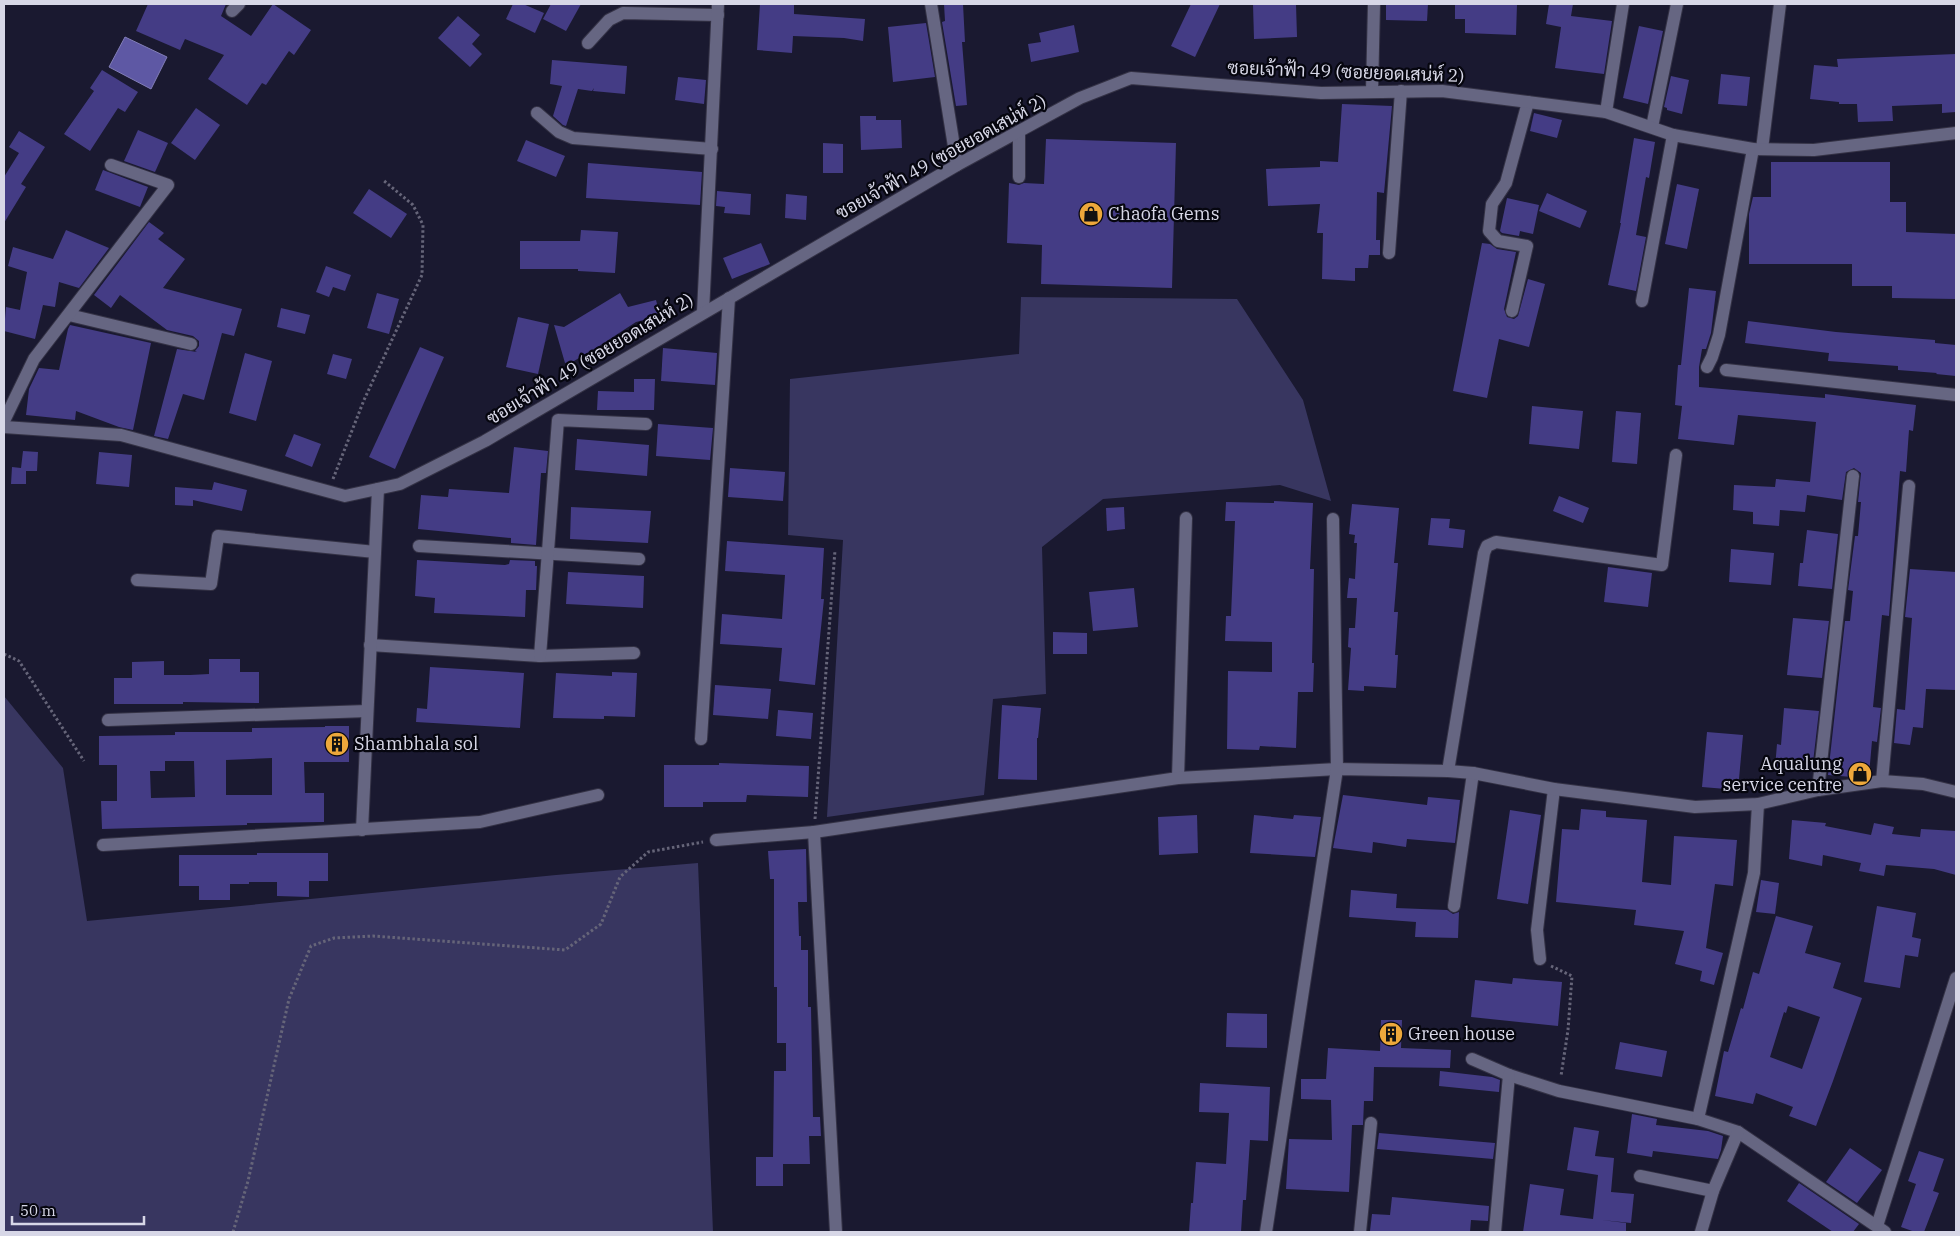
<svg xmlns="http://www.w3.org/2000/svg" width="1960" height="1236" font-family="'IBM Plex Serif',Sarabun,serif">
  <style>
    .green { fill: #383660 }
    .water { fill: #5e58a4; stroke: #827eb8 }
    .building { fill: #443c85; fill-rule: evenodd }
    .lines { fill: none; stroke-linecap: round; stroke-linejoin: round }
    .minor-casing { stroke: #343245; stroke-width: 14 }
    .path { stroke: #666579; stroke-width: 3; stroke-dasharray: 2.5 2.5; stroke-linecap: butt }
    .minor { stroke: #666682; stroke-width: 12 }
    .labels { text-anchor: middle; stroke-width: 4.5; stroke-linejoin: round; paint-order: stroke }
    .street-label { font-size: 18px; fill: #d7d7e7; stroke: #06060f }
    .poi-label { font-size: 18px; fill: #d7d7e7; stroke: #06060f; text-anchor: start }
  </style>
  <rect width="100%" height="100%" fill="#1a1930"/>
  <!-- green -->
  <g class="green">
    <path d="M1021,297L1237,299L1303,400L1331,501L1280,485L1103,499L1042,547L1046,694L993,699L984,795L827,817L843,540L788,535L790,379L1019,354Z"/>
    <path d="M4,696L63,768L87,921L556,875L698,863L713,1232H4Z"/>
  </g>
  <!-- water -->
  <path class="water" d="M125,37L167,57L151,89L109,67Z"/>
  <!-- building -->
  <g class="building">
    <path d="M148,4H226L221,16L251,36L273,4L311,30L294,55L289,51L266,85L262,83L247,105L208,79L224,55L185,39L180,50L136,31Z"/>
    <path d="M513,4H523L544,13L535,33L506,19Z"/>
    <path d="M551,4H581L566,31L543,19Z"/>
    <path d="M760,4H794V14L865,19L863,41L844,38L793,36L792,53L757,50Z"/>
    <path d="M944,4H963L965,42H962L967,105L956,106L942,22L945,21Z"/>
    <path d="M1191,4H1220L1195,57L1171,46Z"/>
    <path d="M1253,4H1296L1297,37L1254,39Z"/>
    <path d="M1386,4H1428L1427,21L1386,20Z"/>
    <path d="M1455,4H1517L1516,35L1465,33V19H1455Z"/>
    <path d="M1549,4H1573L1571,16L1612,21L1604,74L1555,68L1561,27L1546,24Z"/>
    <path d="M458,16L480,35L472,44L482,54L470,67L438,38Z"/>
    <path d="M926,23L935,77L893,82L888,27Z"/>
    <path d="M1074,25L1079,52L1031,62L1028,44L1041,42L1039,33Z"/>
    <path d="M1639,26L1663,31L1648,104L1623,98Z"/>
    <path d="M1956,54V112L1942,113V104L1892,106L1893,121L1858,122L1857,104H1839V102L1810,99L1814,65L1838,67L1837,59Z"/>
    <path d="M552,60L627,66L625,94L593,91L594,88L592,91L578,89L566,126L563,125L553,116L562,86L550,84Z"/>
    <path d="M102,70L138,92L125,112L118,108L90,151L64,134L94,91L90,88Z"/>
    <path d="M1721,74L1750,77L1747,106L1718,104Z"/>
    <path d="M1671,76L1689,80L1682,114L1667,110V108L1664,107Z"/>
    <path d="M678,77L706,80L704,104L675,100Z"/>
    <path d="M1342,104L1392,106L1384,193L1377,192L1376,240H1380V255H1369L1368,268H1355V281L1322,279L1323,233H1317L1320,204L1268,206L1266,169L1320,167V161L1338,162Z"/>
    <path d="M196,108L220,125L195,160L171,143Z"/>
    <path d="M1534,113L1562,120L1557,138L1530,131Z"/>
    <path d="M860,116H876V120H901L902,148L861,150Z"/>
    <path d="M138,130L168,143L155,172L124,161Z"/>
    <path d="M19,131L45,147L21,184L26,187L4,223V177L19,153L9,147Z"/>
    <path d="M1634,138L1655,142L1649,178L1646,177L1636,235L1646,237L1636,291L1608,285L1621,223H1620Z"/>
    <path d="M1046,139L1176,143L1172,288L1041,284L1042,245L1007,243L1009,183L1019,185L1024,183L1044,184Z"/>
    <path d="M526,140L565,156L556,177L517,161Z"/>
    <path d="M823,143L843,144V173H823Z"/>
    <path d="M1771,162H1890V202H1906V232L1956,234V299L1892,298V286H1852V264H1749V214L1753,197H1771Z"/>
    <path d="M588,163L702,172L700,205L586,198Z"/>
    <path d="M103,170L148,187L140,207L95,190Z"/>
    <path d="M1677,184L1699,189L1687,249L1665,244Z"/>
    <path d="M369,189L407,214L391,238L353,213Z"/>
    <path d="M717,191L751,194L750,215L724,213L725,207L716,206Z"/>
    <path d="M1547,193L1587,211L1580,228L1539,211Z"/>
    <path d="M786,194L807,196L806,220L785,218Z"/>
    <path d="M1507,198L1539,205L1533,234L1520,231L1519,236L1502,233L1500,231Z"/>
    <path d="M149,222L164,233L158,239L185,259L163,288L242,309L234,336L222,333L204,400L183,394L168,439L154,436L177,349L197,352L195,351L199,346V341L193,336L167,330L120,295L111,308L94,295Z"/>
    <path d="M66,230L109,248L79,288L59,282L55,307L43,305L35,339L4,331L6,307L20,310L27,272L8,266L13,247L53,259Z"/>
    <path d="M581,230L618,232L615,273L578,271V269H520V241H580Z"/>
    <path d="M761,243L770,264L732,279L723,258Z"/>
    <path d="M1482,243L1490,244L1497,249L1516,252L1504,309L1507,317L1514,319L1518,316L1528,279L1545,284L1529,347L1499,339L1487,398L1453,391Z"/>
    <path d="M326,266L351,275L345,291L333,287L329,297L316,292Z"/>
    <path d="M1689,288L1716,291L1711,333L1706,349H1702L1699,367V387L1825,398V394L1916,405L1913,431L1909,430L1906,472L1900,471L1889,616L1882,615L1873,707L1881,708L1877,742L1872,741L1869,775L1852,777L1828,775L1845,621H1850L1853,591L1848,590L1855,536H1858L1861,502H1858L1861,473L1854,468L1846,472L1842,500L1807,495L1805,512L1780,510L1779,526L1753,524V512L1733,510L1734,485L1775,487L1776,479L1810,482L1816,422L1738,415L1734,445L1678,439L1682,406L1675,405L1678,365H1681Z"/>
    <path d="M377,293L399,299L389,334L367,328Z"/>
    <path d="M620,293L628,307L656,300L660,316L636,322L596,348L574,361L565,363L554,325L564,327Z"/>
    <path d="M281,308L310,315L305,334L277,327Z"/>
    <path d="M518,317L549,324L538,374L506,367Z"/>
    <path d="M1748,321L1836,332L1935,340V343L1956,345V376L1936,374L1937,373L1898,370V366L1828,361L1829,353L1745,343Z"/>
    <path d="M70,325L151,343L133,430L119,427L76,411L75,420L26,415L29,389L39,368L59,370L68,329Z"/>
    <path d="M420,347L444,357L395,469L369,457Z"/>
    <path d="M663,348L717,353L715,385L661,381Z"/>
    <path d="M245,353L272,361L256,421L229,413Z"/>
    <path d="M333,354L352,359L346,379L327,374Z"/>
    <path d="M634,379H655L654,410H597L598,391L634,392Z"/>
    <path d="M1532,406L1583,411L1579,449L1529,444Z"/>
    <path d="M1616,411L1641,413L1637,464L1612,462Z"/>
    <path d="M658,424L713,428L710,460L656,456Z"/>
    <path d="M294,434L321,444L312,467L285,456Z"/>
    <path d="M577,439L649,445L647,476L575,470Z"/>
    <path d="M514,447L548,451L546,473H541L536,545L511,543V538L418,529L421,495L448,497L449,489L509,493Z"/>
    <path d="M23,451L38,452L37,471H26V484H11L12,467L21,468Z"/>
    <path d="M99,452L132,455L129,487L96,484Z"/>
    <path d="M730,468L785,472L783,501L728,497Z"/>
    <path d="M214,482L247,490L242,511L193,500V506L175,505V487L212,490Z"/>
    <path d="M1559,496L1589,508L1583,523L1553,511Z"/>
    <path d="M1274,501L1313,503L1310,569H1314L1312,663H1314L1313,692H1298L1296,748L1260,746L1259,750L1227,749L1228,671L1272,672V642L1225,641L1226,616H1231L1235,521H1225L1226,502L1274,503Z"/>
    <path d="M1352,504L1399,508L1394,563H1398L1394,612H1398L1395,655H1398L1396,688L1364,686V691L1348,690L1351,648L1348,647L1349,628H1355L1357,598H1347L1349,578L1355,579L1357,543H1354L1355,535L1349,534Z"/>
    <path d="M571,507L651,511L648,543L570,539Z"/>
    <path d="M1124,507L1125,529L1107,531L1106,508Z"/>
    <path d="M1431,518L1450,519L1449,528L1465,530L1463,548L1428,545Z"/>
    <path d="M1807,530L1838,534L1832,589L1798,586L1800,563H1803Z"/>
    <path d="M727,541L824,548L821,599H824L815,685L779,681L782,648L720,644L722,614L782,619L785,575L725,571Z"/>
    <path d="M1731,549L1774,553L1771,585L1729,582Z"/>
    <path d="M417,560L505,565L509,564L510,560L535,561V566H537L536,590H526L525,617L434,613L435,598L415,596Z"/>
    <path d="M1608,567L1652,573L1648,607L1604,602Z"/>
    <path d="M1910,569L1956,572V690L1926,689L1923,728L1913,727L1910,745L1894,743L1897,709L1905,710L1912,618L1905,617Z"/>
    <path d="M568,572L644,576L643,608L566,604Z"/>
    <path d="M1134,588L1138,627L1093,631L1089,592Z"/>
    <path d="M1793,618L1829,621L1822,678L1787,675Z"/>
    <path d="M1053,632L1087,633V654H1053Z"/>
    <path d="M209,659H240V672H259V703L183,702V704H114V678H132V662L164,661V675H190L209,674Z"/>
    <path d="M430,667L524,673L520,728L416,722L417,708L427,709Z"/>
    <path d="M612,672L637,673L635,717L604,716V719L553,718L556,673L612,676Z"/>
    <path d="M715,685L771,689L768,719L713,715Z"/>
    <path d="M1002,705L1041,708L1038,738H1037V780L998,779Z"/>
    <path d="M1784,708L1819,711L1812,771L1775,768L1777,744L1781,745Z"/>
    <path d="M778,710L813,713L811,739L776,736Z"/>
    <path d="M325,726H349V762H304L305,793H324V822L247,823V825L102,829L101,801H117V765H99V736L175,735V732H252V728L325,727ZM272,758V795H226V760ZM165,761H194L195,797L151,798L150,771H165Z"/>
    <path d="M1707,732L1743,735L1738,790L1702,787Z"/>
    <path d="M719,763L809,766L808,797L747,795L746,802H703V807H664V765H719Z"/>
    <path d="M1343,795L1427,805L1428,797L1460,800L1455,843L1407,839L1406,847L1373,842L1372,853L1333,848Z"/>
    <path d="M1581,809L1606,811V817L1647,820L1642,882L1671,885L1674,836L1737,840L1733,886L1715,884L1706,948L1723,953L1714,985L1700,981L1702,971L1675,964L1684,931L1634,925L1636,910L1556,902L1562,829L1579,830Z"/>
    <path d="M1510,810L1541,815L1528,904L1497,899Z"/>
    <path d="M1197,815L1198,853L1159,855L1158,817Z"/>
    <path d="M1254,815L1293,819L1294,815L1321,817L1315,857L1250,853Z"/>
    <path d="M1792,820L1826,823L1825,826L1871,835L1874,823L1894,827L1892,834L1920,837L1921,829L1956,831V875L1934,869L1886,865L1884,876L1859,871L1861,863L1823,855L1822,866L1789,859Z"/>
    <path d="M806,849L807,902H798L799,936H801V950H808V1007H811L813,1117H820L821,1136H809L810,1164H783V1186H756V1157H773L774,1071H786V1043H777V987H774V879H770L768,851Z"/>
    <path d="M257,853H328V881H309V897L277,896V882H249V884H230V900H199V886H179V855H257Z"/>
    <path d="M1761,880L1779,883L1775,914L1756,912Z"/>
    <path d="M1351,890L1397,894L1396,908L1447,910L1453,914L1459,912L1458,938L1415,937L1416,922L1349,917Z"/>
    <path d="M1877,906L1916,913L1912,937L1921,939L1918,957L1905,955L1900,988L1864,982Z"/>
    <path d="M1776,916L1813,926L1805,953L1841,963L1833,988L1862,998L1833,1081L1816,1126L1789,1116L1793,1107L1756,1093L1753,1104L1715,1096L1724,1051L1728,1052L1741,1008L1743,1009L1753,972L1759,974ZM1788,1006L1820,1017L1802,1069L1770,1057L1784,1012L1786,1013Z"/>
    <path d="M1513,978L1562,982L1558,1026L1471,1017L1475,980L1512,984Z"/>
    <path d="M1227,1013L1267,1014V1048L1226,1047Z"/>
    <path d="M1381,1020H1402L1401,1048L1451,1050L1450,1068L1374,1067L1373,1101H1364L1363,1125H1352L1349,1192L1286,1189L1289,1139L1332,1140L1331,1100L1301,1099V1079H1326L1328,1048L1380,1051Z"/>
    <path d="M1620,1042L1667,1051L1662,1077L1615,1069Z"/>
    <path d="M1440,1071L1492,1077L1500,1080L1499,1092L1439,1086Z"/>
    <path d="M1200,1083L1270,1087L1268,1141L1250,1140L1246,1200H1243L1241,1232H1189L1191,1203H1193L1196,1162L1226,1164L1229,1113L1199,1112Z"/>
    <path d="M1632,1114L1657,1119L1656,1125L1708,1131L1723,1136L1721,1150L1718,1159L1653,1151L1652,1157L1627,1153Z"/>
    <path d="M1574,1127L1599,1131L1595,1156L1614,1158L1611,1192L1634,1194L1631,1223L1602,1220L1626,1223V1232H1523L1530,1184L1564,1189L1560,1215L1593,1219L1598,1175L1567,1170Z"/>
    <path d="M1379,1133L1495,1143L1493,1159L1377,1149Z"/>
    <path d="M1850,1148L1882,1170L1857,1203L1826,1182Z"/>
    <path d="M1919,1151L1944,1159L1933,1191L1939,1193L1924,1232H1915L1901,1227L1916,1184L1908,1181Z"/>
    <path d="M1799,1183L1859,1224L1853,1232H1833L1787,1201Z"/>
    <path d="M1392,1197L1489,1206L1488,1221L1471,1220L1470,1232L1370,1231L1372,1214L1390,1215Z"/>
  </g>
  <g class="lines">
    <!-- minor casing -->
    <g class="minor-casing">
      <g id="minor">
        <path d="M931,4L957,165"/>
        <path d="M232,11L239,4"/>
        <path d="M588,43L609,20L623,13L718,15"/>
        <path d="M1372,91L1374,4"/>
        <path d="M1606,112L1623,4"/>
        <path d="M537,113L559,132L573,138L712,149"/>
        <path d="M1652,127L1677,4"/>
        <path d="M1762,149L1780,4"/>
        <path d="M1019,177V132"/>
        <path d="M1389,253L1401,91"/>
        <path d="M1642,301L1673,135"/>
        <path d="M1512,311L1527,246L1498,241L1489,231L1492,204L1506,183L1528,102"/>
        <path d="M703,312L718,4"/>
        <path d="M69,315L191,344"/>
        <path d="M1707,367L1712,357L1719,335L1753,149"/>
        <path d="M1726,370L1956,395"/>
        <path d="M4,421L34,359L168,185L111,165"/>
        <path d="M4,427L121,435L345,496L400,484L485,441L957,165L1080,98L1131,78L1321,93L1442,91L1606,112L1673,135L1753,149L1814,150L1956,133"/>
        <path d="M419,546L639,559"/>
        <path d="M137,580L211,584L218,536L375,552"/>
        <path d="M370,645L540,656L634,653"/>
        <path d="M540,656L558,420L646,424"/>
        <path d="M108,720L367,711"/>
        <path d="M701,739L729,298"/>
        <path d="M1448,771L1484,553L1487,546L1496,542L1662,565L1676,455"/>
        <path d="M1178,778L1186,518"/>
        <path d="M1882,781L1909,486"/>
        <path d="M1818,790L1853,476"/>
        <path d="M362,830L378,489"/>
        <path d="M716,840L814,832"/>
        <path d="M103,845L480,822L598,795"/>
        <path d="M1454,906L1473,773"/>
        <path d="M1540,959L1537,930L1554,789"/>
        <path d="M1472,1059L1509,1075L1559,1091L1698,1119L1738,1132L1885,1232"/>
        <path d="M1698,1119L1754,873L1758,804"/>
        <path d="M1640,1176L1713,1191"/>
        <path d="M1877,1226L1956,978"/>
        <path d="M836,1232L814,832L1178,778L1337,769L1448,771L1473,773L1554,789L1695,807L1758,804L1818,790L1882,781L1923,784L1956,792"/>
        <path d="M1266,1232L1337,769L1333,519"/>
        <path d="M1360,1232L1371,1123"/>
        <path d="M1495,1232L1509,1075"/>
        <path d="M1701,1232L1713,1191L1738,1132"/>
      </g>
    </g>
    <!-- path -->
    <g class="path">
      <path d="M333,479L364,400L422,275L423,225L413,205L383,180"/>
      <path d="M4,654L19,661L84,761"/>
      <path d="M815,819L835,550"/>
      <path d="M1551,966L1572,976L1568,1030L1561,1076"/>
      <path d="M233,1232L248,1181L289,999L311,946L334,938L373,936L565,950L601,924L620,877L648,852L703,842"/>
    </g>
    <!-- minor -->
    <use href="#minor" class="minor"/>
  </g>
  <!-- icons -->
  <defs>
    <g id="shop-disc" transform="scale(1.25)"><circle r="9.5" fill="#eda83b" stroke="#06060f"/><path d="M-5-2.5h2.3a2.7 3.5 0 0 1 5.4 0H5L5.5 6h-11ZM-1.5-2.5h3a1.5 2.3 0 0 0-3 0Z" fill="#111"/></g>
    <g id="building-disc" transform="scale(1.25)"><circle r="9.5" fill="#eda83b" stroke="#06060f"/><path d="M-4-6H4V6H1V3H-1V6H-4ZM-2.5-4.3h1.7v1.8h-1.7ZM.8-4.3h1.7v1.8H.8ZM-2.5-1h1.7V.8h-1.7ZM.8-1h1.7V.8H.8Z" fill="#111"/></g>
  </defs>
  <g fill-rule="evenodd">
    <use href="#shop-disc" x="1091" y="214"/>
    <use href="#building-disc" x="337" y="744"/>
    <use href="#shop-disc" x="1860" y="774"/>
    <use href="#building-disc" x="1391" y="1034"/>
  </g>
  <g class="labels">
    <!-- street labels -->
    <g class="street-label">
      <text transform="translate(1346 72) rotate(2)" y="6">ซอยเจ้าฟ้า 49 (ซอยยอดเสน่ห์ 2)</text>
      <text transform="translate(941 157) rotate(-29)" y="6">ซอยเจ้าฟ้า 49 (ซอยยอดเสน่ห์ 2)</text>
      <text transform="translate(590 359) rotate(-31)" y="6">ซอยเจ้าฟ้า 49 (ซอยยอดเสน่ห์ 2)</text>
    </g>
    <!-- poi labels -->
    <g class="poi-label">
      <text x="1108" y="220">Chaofa Gems</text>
      <text x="354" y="750">Shambhala sol</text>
      <text x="1842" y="770" text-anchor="end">Aqualung<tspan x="1842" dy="21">service centre</tspan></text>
      <text x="1408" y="1040">Green house</text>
    </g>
  </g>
  <!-- border -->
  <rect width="1960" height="1236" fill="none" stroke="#d7d7e7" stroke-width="10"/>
  <!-- scale -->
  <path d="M12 1216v8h132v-8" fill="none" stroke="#d7d7e7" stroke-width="2.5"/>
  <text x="20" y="1216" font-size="15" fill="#d7d7e7" stroke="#06060f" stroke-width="4" paint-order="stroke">50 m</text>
</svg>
